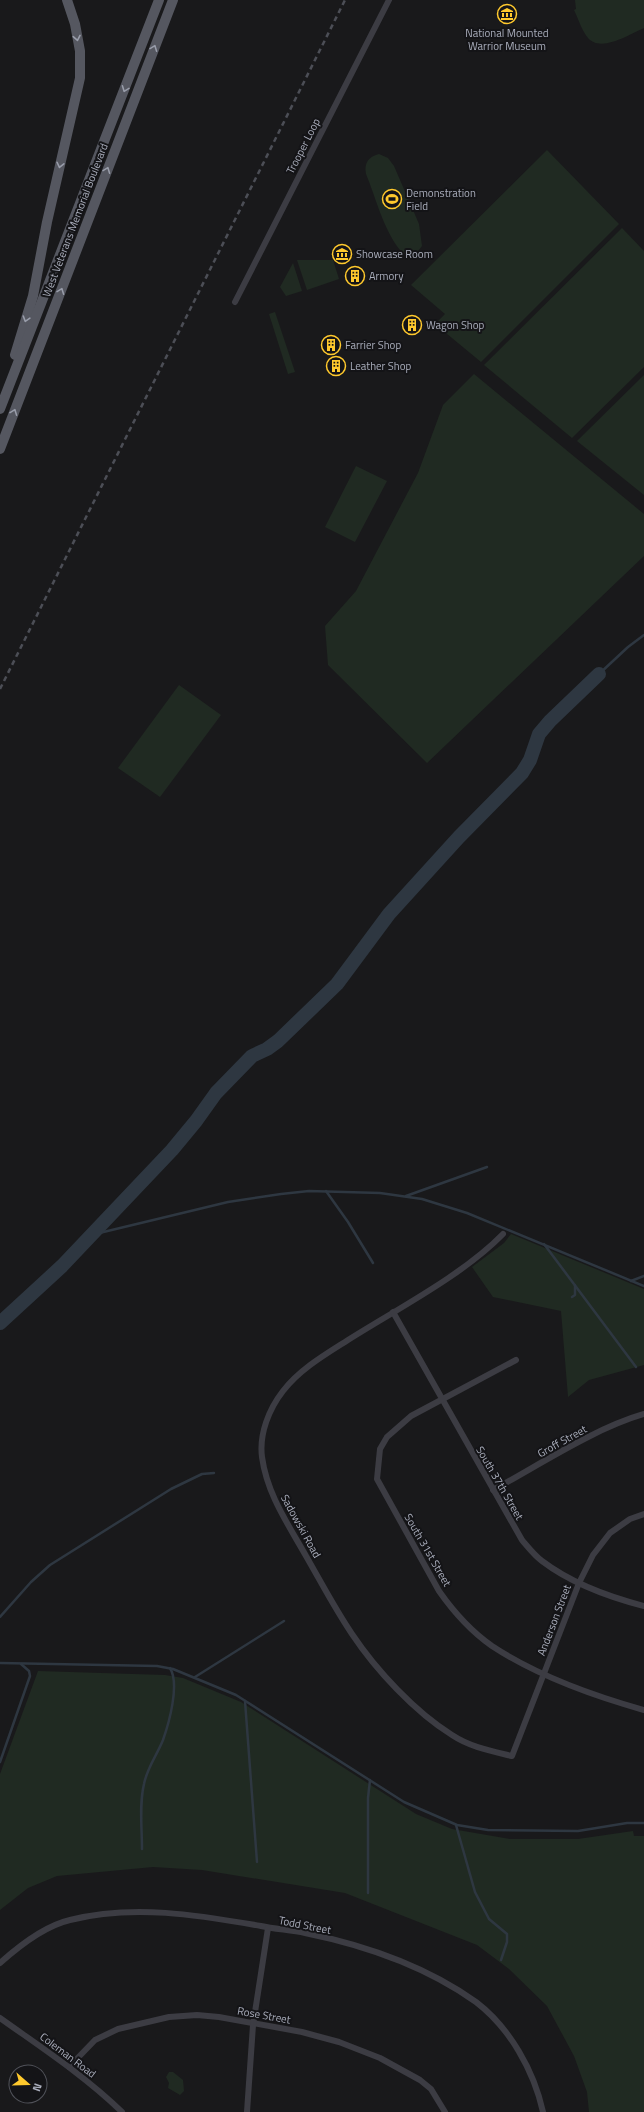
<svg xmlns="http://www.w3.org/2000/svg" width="644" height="2112" font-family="'Titillium Web',sans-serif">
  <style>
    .green { fill: #202a22 }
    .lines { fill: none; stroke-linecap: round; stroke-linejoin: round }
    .stream { stroke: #2e3741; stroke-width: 2.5 }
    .river { stroke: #2e3741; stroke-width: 14 }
    .street { stroke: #3c3c43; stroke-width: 6 }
    .primary { stroke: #555760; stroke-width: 10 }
    .rail { stroke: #4c4e56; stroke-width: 2.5; stroke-dasharray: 5 4; stroke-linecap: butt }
    .oneway { stroke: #999daa }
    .labels { text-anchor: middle; stroke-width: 4; stroke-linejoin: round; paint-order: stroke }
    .poi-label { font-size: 11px; fill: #aaaebc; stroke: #141417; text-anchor: start }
    .street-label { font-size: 11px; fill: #aaaebc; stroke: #141417 }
  </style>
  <rect width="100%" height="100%" fill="#19191b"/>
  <!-- green -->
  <g class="green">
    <path d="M575,0H644V28C630,34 601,53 588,38C582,31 578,18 574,10L576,9Z"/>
    <path d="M547,150L619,224L481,362L435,324L445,314L411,285Z"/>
    <path d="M379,154L388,158L394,166L419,224L422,246L415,255L404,254C385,236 376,198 366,174C364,163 368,157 379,154Z"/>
    <path d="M622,228L644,251V367L572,438L484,365Z"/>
    <path d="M297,260H333L339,279L307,290Z"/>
    <path d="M293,263L302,291L286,296L280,287Z"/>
    <path d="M275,312L295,372L288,374L269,314Z"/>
    <path d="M474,374L644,514V556L427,763L328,665L325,626L356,591L418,473L443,405Z"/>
    <path d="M644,375V495L577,441Z"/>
    <path d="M356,466L387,481L355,542L325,527Z"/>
    <path d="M179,685L221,715L160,797L118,768Z"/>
    <path d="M511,1234L644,1289V1365L589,1380L568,1397L561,1311L493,1297L472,1267L504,1243Z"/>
    <path d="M38,1671L165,1675L183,1678L241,1702L416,1814L452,1829L510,1839H578L633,1831L634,1836H644V2112H589L587,2092L574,2056L547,2006L509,1969L477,1945L345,1893L202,1870L153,1867L57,1876L28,1888L0,1910V1774Z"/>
    <path d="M169,2072H173L183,2080L184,2091L180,2095L168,2088L169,2083L166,2077Z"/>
  </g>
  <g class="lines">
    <!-- stream -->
    <g class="stream">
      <path d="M599,674L628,647L644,635"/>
      <path d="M326,1191L348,1222L373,1263"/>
      <path d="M406,1196L487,1167"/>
      <path d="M91,1235L228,1202L281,1194L309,1191L380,1193L422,1199L467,1213L644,1286"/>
      <path d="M544,1244L636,1367"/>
      <path d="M631,1281L644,1276"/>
      <path d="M572,1297L575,1295V1285"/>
      <path d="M0,1617L31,1582L50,1565L171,1489L202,1474L214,1473"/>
      <path d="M0,1663L157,1666L173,1669L236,1695L404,1802L457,1825L488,1830L578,1831L627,1823H644"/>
      <path d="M195,1677L284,1621"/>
      <path d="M245,1701L257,1862"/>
      <path d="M0,1762L30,1676L29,1671L21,1664"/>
      <path d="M456,1825L475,1892L489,1919L507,1934V1942L501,1960"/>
      <path d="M142,1849C142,1828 139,1805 144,1784C147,1768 157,1755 163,1740C169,1723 180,1684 170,1668"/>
      <path d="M368,1893V1798L370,1780"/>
    </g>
    <!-- river -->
    <path class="river" d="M0,1323L62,1266L172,1150L196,1121L216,1093L252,1056L267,1049L278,1041L337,984L389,914L459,837L522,773L530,760L539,734L550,721L599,674"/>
    <!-- street -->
    <g class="street">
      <path d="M235,302L389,0"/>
      <path d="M503,1234C463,1275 397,1309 348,1340C326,1354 300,1369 283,1391C269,1409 259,1434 262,1457C267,1494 288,1524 306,1556C321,1582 335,1609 352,1634C376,1670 415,1712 452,1735C470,1747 491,1751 512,1756L579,1583L593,1555L610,1533L630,1519L644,1514"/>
      <path d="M393,1312L522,1540C528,1547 534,1555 542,1561C571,1583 609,1597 644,1606"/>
      <path d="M516,1360L411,1416L387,1437L380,1449L377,1479L439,1591C453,1611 472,1632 492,1646C536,1675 594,1696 644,1710"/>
      <path d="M493,1490C539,1465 595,1428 644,1414"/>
      <path d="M0,1963C19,1946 44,1926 70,1920C133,1904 198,1915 261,1926C275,1929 290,1930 305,1933C364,1945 427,1967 476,2002C510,2028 534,2071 543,2112"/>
      <path d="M0,2018C42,2048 85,2076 122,2112"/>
      <path d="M69,2067L95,2040L118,2029L169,2017L197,2015L219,2017L302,2032L339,2042L380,2058L420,2080L431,2089L445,2112"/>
      <path d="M247,2112L253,2025L268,1928"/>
    </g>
    <!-- primary -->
    <g class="primary">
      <path d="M15,355L33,296L47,222L80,78V51L75,24L67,0"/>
      <path d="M0,409L159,0"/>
      <path d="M0,449L173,0"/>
    </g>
    <!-- rail -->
    <path class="rail" d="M0,689L345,0"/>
  </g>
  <!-- one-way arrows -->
  <defs><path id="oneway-chevron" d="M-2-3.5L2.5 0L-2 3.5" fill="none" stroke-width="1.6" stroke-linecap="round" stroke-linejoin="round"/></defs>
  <g class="oneway">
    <use href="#oneway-chevron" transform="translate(77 38) rotate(79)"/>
    <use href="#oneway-chevron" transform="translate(154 48) rotate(-69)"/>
    <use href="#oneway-chevron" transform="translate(125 89) rotate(111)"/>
    <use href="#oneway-chevron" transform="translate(60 165) rotate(103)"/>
    <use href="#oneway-chevron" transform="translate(107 170) rotate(-69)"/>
    <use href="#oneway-chevron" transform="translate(61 291) rotate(-69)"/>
    <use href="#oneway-chevron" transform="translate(26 319) rotate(107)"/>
    <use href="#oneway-chevron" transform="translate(14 412) rotate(-69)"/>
  </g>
  <!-- icons -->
  <defs>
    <g id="museum-ring" transform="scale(1)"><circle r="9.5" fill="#141417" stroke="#ffc92d" stroke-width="1.5"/><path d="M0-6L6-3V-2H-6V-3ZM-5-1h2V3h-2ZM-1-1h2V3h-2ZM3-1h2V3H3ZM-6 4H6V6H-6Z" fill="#ffc92d"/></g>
    <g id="stadium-ring" transform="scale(1)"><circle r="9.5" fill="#141417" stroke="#ffc92d" stroke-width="1.5"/><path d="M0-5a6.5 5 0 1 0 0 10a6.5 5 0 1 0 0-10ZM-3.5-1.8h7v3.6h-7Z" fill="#ffc92d"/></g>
    <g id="building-ring" transform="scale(1)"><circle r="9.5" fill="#141417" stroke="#ffc92d" stroke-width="1.5"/><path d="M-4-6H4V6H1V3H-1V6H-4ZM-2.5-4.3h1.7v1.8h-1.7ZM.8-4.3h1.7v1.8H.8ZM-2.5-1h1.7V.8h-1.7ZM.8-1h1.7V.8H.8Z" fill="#ffc92d"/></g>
  </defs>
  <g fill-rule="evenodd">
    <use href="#museum-ring" x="507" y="14"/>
    <use href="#stadium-ring" x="392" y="199"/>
    <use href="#museum-ring" x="342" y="254"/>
    <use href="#building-ring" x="355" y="276"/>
    <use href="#building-ring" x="412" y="325"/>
    <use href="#building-ring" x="331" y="345"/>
    <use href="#building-ring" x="336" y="366"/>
  </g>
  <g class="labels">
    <!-- poi labels -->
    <g class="poi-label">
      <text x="507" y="37" text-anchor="middle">National Mounted<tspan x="507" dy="13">Warrior Museum</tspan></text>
      <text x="406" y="197">Demonstration<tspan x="406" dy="13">Field</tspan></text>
      <text x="356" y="258">Showcase Room</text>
      <text x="369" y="280">Armory</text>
      <text x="426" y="329">Wagon Shop</text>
      <text x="345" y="349">Farrier Shop</text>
      <text x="350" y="370">Leather Shop</text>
    </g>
    <!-- street labels -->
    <g class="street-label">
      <text transform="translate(303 146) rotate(-63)" y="4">Trooper Loop</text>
      <text transform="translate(75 220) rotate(-69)" y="4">West Veterans Memorial Boulevard</text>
      <text transform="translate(562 1441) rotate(-29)" y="4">Groff Street</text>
      <text transform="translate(500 1483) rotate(60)" y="4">South 37th Street</text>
      <text transform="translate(301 1526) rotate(61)" y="4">Sadowski Road</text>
      <text transform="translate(428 1550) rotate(60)" y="4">South 31st Street</text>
      <text transform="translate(554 1620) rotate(-69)" y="4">Anderson Street</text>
      <text transform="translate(305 1925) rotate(11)" y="4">Todd Street</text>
      <text transform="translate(264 2015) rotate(10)" y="4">Rose Street</text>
      <text transform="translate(68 2055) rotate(37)" y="4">Coleman Road</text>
    </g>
  </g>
  <!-- north arrow -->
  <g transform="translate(28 2084) rotate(110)"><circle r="19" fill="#141417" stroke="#505259"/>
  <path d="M0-3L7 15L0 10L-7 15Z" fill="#ffc92d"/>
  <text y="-6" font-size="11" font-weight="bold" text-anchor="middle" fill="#aaaebc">N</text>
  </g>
</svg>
